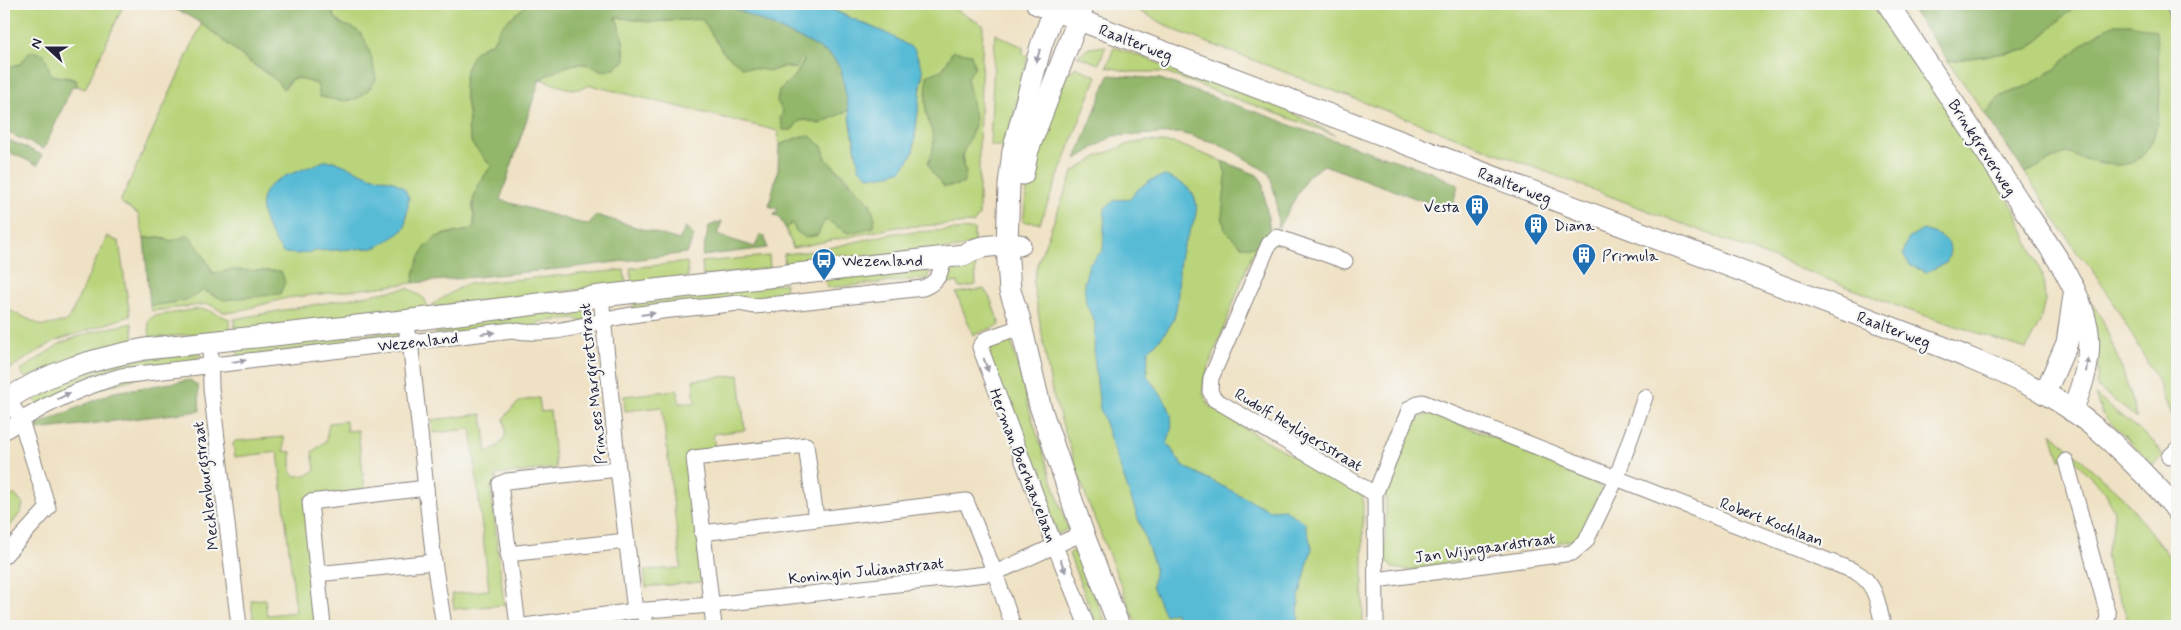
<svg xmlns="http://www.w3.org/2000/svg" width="2181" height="630" font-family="Mynerve,sans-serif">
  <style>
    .green { fill: #b9d47a; stroke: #6e7b5a; fill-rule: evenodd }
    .forest { fill: #92b66a; stroke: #5a6c52 }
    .water { fill: #58bbd6; stroke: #3d6e88 }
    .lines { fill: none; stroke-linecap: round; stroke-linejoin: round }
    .street-casing { stroke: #88827f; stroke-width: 17 }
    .secondary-casing { stroke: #88827f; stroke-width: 23 }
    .street { stroke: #fff; stroke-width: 15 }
    .secondary { stroke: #fff; stroke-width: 21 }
    .oneway { fill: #9c9ca7 }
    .labels { text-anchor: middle; stroke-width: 4.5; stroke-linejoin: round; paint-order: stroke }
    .street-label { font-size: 16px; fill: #22223b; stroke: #f6f6f2 }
    .poi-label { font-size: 16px; fill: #22223b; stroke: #f6f6f2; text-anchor: start }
  </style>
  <rect width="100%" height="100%" fill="#f6f6f2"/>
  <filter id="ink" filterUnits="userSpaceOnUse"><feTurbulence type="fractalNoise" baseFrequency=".02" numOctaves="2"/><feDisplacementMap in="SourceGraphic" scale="10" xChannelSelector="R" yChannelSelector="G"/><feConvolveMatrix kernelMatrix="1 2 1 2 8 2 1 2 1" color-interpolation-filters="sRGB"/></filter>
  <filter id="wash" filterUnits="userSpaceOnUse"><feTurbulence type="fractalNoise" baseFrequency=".0096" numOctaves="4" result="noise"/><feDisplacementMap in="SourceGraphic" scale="20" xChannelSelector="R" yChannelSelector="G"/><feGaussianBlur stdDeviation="1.12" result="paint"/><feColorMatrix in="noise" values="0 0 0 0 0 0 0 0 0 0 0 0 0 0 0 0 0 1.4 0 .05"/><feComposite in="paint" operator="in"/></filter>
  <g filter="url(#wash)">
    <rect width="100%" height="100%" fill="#efe1c3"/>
    <!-- green -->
    <g class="green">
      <path d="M4,4H124L85,89L77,86L76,79L51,75L20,64L4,68Z"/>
      <path d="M330,4H528L502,25L493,42L477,50L464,86L469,119L468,129L472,144L491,166C484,177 474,190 473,203C472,212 476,219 473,228C464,233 452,231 442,235C425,240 414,267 413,283L287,298L234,312H224L208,304L152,311L150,306C166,303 192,303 203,290L214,296L231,270L213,273L202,253L160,237L144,238L138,214L120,202L202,23L248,61L279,82L283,89L288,85L291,79L297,78L317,84L356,30C339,23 335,22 330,4Z"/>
      <path d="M819,4H946L983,25L979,144V215L974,223L897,227L793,248L786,229L792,223L828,220L848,233L858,230L850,181L826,159L822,146L802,136L779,145L778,131L590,85C575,95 556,84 540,79C551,74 563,65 576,64C597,61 606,82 625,59L623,40L615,17L650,22L702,19L724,53L771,71L785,66L791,69L801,57L804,60L796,75L779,90L783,112L792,130L798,121L806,120L819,124L849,110L859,168L913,153L923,70L890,35ZM953,51L967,77L975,123L964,148L963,168L928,163L933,152L934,134L926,108L943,69Z"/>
      <path d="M1127,4H1880L2015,210L2043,277L2045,300L2040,322L2026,349L1908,310L1177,31Z"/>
      <path d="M2077,4H2167L2177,39V431L2157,380L2118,310L2090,266L2078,254L2025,173L2066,153L2102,164H2115L2137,160L2145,151L2160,94L2155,32L2086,41L2055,69L2029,85L1999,97L1985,114L1948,61L2027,50Z"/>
      <path d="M995,34L1023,47V54L1028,56L1006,148L990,145Z"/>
      <path d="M1106,46L1099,64L1077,56L1089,48Z"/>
      <path d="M1114,47L1279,106L1335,135L1163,72H1132L1107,67Z"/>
      <path d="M1075,67L1097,76L1040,223L1023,222L1028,180L1067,70L1072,71Z"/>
      <path d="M1147,141L1175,143L1257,175L1262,181L1270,232L1262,237L1251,257L1204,379L1203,393L1208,405L1254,434L1363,496V626H1137L1086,497L1052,392L1033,283L1038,262L1073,172L1100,155L1129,144Z"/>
      <path d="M974,229V243L959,248L785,266L784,254L815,251L895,233Z"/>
      <path d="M107,236L119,242L130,316L55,341L4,372V308L43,326L68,321Z"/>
      <path d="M769,256L770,268L703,276L702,262Z"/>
      <path d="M687,262L688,277L632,284L630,268Z"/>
      <path d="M975,264L976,285L959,288L958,282L947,284C947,264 958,265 975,264Z"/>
      <path d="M927,269L929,278L827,288L825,279Z"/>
      <path d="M624,270L626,284L433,307V304L466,284Z"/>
      <path d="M785,283L787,298L778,299L771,294L764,295L758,302L635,311L633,301Z"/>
      <path d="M408,288L425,299L428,308L235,330L234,319Z"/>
      <path d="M984,289L990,298L1000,325L973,335L956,293Z"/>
      <path d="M2085,295L2101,316L2122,369L2137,418L2096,386C2103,362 2090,320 2085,295Z"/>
      <path d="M589,307L593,313L591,317L580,322L575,318L539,322L534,328L436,334L434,324Z"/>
      <path d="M198,309L208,310L229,319L231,331L150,338L148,321L154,316Z"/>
      <path d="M132,323L134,342L25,378L20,371L61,343L91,332Z"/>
      <path d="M398,331V337L238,357L237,347Z"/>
      <path d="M1010,337L1030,412L1068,529L1058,534L989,359C992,344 995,340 1010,337Z"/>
      <path d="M199,353L201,354L197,359L192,360V363L38,405L32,393L115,362Z"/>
      <path d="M739,375L745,430L713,434L715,449L688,453L702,582L646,587L644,570L681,568L662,407L625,411L624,396L678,390L679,403H695L693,380Z"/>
      <path d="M2095,395L2154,442L2163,456L2153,465L2102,414Z"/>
      <path d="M539,398L541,412L550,411L556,468L496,475L497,487L491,488L504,605L454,609L452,594L489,590L471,429L433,433L432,420L482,414L487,452C504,445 508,437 504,419C516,402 519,400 539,398Z"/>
      <path d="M1432,413L1592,476L1602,491L1583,535L1577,539L1409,570L1392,568L1385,558L1386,490L1412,420Z"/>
      <path d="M346,421L347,431L358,430L365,491L305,498L319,625L254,626L251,600L265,599L267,615L296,612L278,452L235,457L233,444L235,441L284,437V451L291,452V472L295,476L308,475L315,470L312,452L326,441L329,423Z"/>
      <path d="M2052,433L2123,497L2177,566V626H2130L2120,598L2111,578L2106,555L2112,534L2114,512L2106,493L2071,457L2060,460Z"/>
      <path d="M14,494L23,504L21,512L4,534V504Z"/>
      <path d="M1076,549L1107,626H1097L1069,554Z"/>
    </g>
    <!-- forest -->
    <g class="forest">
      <path d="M161,4H330C337,34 349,19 362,35C368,43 375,69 376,80C357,106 350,102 320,97L317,84L297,78L291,79L283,89C275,76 260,69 248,60C219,38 197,15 161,4Z"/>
      <path d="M528,4H725L810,43L831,55L841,68L849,110L819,124L806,120L799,121L792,130H783L780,118L783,112L777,101L779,90L796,75L804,60L801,58L796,69L785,66L771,71L742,67L724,53L702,19L650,22L616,17L623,40L625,60C598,83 601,61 576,64C563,66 551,74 540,79L500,200L580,223L589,224L596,215L679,240L686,227L694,236L687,253L568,268L413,283C414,267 424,239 442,235C452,232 465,233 473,228C476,219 473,213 473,203C474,190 484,177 491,166L472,144L468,128L469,119L464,86L466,70L472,57L477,50L493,42L502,25Z"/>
      <path d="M1908,4H2077L2027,50L1948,61Z"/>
      <path d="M2114,24H2132L2156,31C2158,65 2170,138 2137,160C2119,172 2084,159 2066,153L2025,173L1985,114L1999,97L2029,85L2055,69L2086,41Z"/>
      <path d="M31,51L44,54L51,75L76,80L77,86L72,87L44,149L4,131V68L20,64Z"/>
      <path d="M953,51L971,54L975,68L967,77C968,87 976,115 975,124C972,140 955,155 966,172L963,184L944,187L932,172L928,163C941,137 928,132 926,109C925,98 927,87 927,76L943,69Z"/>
      <path d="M1109,75L1160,79L1279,120L1292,126L1431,172L1458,185L1451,211L1324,165L1308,176L1278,228L1276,198L1269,173L1234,152L1213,142L1180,133L1113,136L1076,159Z"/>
      <path d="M802,136H810L822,146L826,159L870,203L875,218L874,227L848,233L828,221H824L818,235L806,238L796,231L792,223L786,229L778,216L774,215L778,209L769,206L778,169L779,145Z"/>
      <path d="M4,138L42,155L38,165L4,150Z"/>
      <path d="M1222,161L1257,175L1262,181L1270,232L1262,237L1256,247L1241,246L1225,230L1222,216L1226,176Z"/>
      <path d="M722,221L717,235L755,247L760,234L765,237L767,248L702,256L709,226Z"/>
      <path d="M189,235L202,253L213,273L231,270L281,271L285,282L280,294L224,300L203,290C192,303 166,303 150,306L144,238L160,237L171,241Z"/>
      <path d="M190,380L198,386L200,411L37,430L35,426L114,392Z"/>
    </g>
    <!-- water -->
    <g class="water">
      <path d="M725,4H819L890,35L914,49L923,70L913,153L902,170L884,176H868L859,168L841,68L831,55L810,43Z"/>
      <path d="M324,161H334L370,176L393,181L404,188L409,198L405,227L400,233L379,246L373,248L315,251L299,254L283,253C270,233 248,203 273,183C283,175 312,167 324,161Z"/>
      <path d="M1166,176C1177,181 1191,186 1195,199C1201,215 1187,234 1182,250C1176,271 1181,297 1174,318C1168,332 1158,341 1148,351L1147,376C1164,400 1180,412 1167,443L1183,466L1269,510L1284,509L1305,523L1312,548L1299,597L1298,626H1180L1175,612L1165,615L1152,586L1155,567L1100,409L1094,356L1095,323L1086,304L1084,283L1089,264L1103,250L1105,208L1115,200L1130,199C1139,186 1151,178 1166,176Z"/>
      <path d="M1923,230C1942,236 1957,240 1946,263L1926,272L1911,266L1903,255L1908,239Z"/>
    </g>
  </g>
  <g filter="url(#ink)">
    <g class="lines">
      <!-- street casing -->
      <g class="street-casing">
        <g id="street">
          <path d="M2174,4L2177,16"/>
          <path d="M1345,261L1277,237L1269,244L1211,378L1210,391L1214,399L1375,494"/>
          <path d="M601,296L618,469L635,611"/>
          <path d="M1020,327L986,339L980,347L1055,546L1087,626"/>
          <path d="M407,333L410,341L434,562L444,626"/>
          <path d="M210,341L211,388L239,626"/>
          <path d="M4,432C40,406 79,388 121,376L512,330C548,338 585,324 620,317C659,310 699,308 738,303L754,306L790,303L923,288C939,282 941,272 944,257"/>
          <path d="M2169,457L2177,450"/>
          <path d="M2066,461L2108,615L2106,626"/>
          <path d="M702,533L966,501L995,573L1013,626"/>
          <path d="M508,554L626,541"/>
          <path d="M4,556L48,508L21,420L8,399"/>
          <path d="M317,574L434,562"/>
          <path d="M1376,580L1572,553L1586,541L1616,479L1645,397"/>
          <path d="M644,610L646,626"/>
          <path d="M323,626L310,502L426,488"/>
          <path d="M518,626L500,484L507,481L618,469"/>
          <path d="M524,626L635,611L711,605L995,573L1083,533"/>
          <path d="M714,626L694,458L806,445L816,518"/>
          <path d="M1376,626L1375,494L1410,408L1422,402L1854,571C1877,583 1878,604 1883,626"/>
        </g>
      </g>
      <!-- secondary casing -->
      <g class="secondary-casing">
        <g id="secondary">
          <path d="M1037,4L1943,347C1977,362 2012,375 2044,393C2082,413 2115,444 2144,474C2156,487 2168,497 2177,511"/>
          <path d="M1056,4L1041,46L1013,151L1009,185L1007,246L1010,291L1019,317L1040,406L1083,533L1119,626"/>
          <path d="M1888,4C1931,68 1973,133 2016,197C2042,237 2077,279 2087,326C2093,356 2083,384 2072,411"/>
          <path d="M1023,174L1028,150L1084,4"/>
          <path d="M2045,393L2067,343L2074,295"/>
          <path d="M4,402C46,372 94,359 145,349L403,321L601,296L964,255C981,243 1001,246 1020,245"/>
        </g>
      </g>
      <!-- street -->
      <use href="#street" class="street"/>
      <!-- secondary -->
      <use href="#secondary" class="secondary"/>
    </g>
    <!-- one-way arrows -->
    <defs><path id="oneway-solid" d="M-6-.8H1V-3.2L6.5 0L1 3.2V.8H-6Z" transform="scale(1.25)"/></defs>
    <g class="oneway">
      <use href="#oneway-solid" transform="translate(1038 56) rotate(106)"/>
      <use href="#oneway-solid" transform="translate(648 314) rotate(-7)"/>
      <use href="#oneway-solid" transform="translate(488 333) rotate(-7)"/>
      <use href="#oneway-solid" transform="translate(239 361) rotate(-7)"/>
      <use href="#oneway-solid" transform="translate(986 365) rotate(71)"/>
      <use href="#oneway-solid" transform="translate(2087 365) rotate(-82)"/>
      <use href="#oneway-solid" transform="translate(64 396) rotate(-27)"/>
      <use href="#oneway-solid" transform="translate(1063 566) rotate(68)"/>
    </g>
  </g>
  <!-- icons -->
  <defs>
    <g id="building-pin" transform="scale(1.25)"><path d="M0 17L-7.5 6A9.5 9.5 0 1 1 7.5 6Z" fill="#1f6fb2" stroke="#f6f6f2"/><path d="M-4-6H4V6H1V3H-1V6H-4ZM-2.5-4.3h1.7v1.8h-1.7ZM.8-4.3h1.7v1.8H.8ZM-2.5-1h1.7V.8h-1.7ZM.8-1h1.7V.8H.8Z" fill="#fff"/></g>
    <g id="bus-pin" transform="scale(1.25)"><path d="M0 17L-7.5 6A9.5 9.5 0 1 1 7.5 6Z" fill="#1f6fb2" stroke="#f6f6f2"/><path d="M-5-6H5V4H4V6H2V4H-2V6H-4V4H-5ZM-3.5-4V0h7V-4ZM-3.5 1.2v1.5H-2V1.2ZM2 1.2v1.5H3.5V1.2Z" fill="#fff"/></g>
  </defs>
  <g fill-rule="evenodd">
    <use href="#building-pin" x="1477" y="206"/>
    <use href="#building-pin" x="1536" y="225"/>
    <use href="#building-pin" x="1584" y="255"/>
    <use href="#bus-pin" x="824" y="260"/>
  </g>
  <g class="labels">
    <!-- street labels -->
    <g class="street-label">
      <text transform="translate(1136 42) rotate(21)" y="6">Raalterweg</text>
      <text transform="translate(1983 147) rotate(57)" y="6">Brinkgreverweg</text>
      <text transform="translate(1515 185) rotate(21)" y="6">Raalterweg</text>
      <text transform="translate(1894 329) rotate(21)" y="6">Raalterweg</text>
      <text transform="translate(418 341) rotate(-6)" y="6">Wezenland</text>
      <text transform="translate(592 384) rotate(-96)" y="6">Prinses Margrietstraat</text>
      <text transform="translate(1299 429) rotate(31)" y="6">Rudolf Heyligersstraat</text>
      <text transform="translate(1024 465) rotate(69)" y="6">Herman Boerhaavelaan</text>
      <text transform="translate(205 486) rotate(-97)" y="6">Mecklenburgstraat</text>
      <text transform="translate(1772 521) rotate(21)" y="6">Robert Kochlaan</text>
      <text transform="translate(1485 547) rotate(-8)" y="6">Jan Wijngaardstraat</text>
      <text transform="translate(866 570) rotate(-6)" y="6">Koningin Julianastraat</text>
    </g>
    <!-- poi labels -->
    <g class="poi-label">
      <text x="1460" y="212" text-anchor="end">Vesta</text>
      <text x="1554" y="231">Diana</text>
      <text x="1602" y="261">Primula</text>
      <text x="842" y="266">Wezenland</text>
    </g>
  </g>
  <!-- margin -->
  <rect width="2181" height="630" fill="none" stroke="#f6f6f2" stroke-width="20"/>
  <!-- north arrow -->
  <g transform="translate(48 48) rotate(291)" stroke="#f6f6f2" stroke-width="4" paint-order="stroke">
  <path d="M0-4L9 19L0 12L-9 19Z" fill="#22223b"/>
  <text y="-8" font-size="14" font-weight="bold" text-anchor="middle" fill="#22223b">N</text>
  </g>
</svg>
